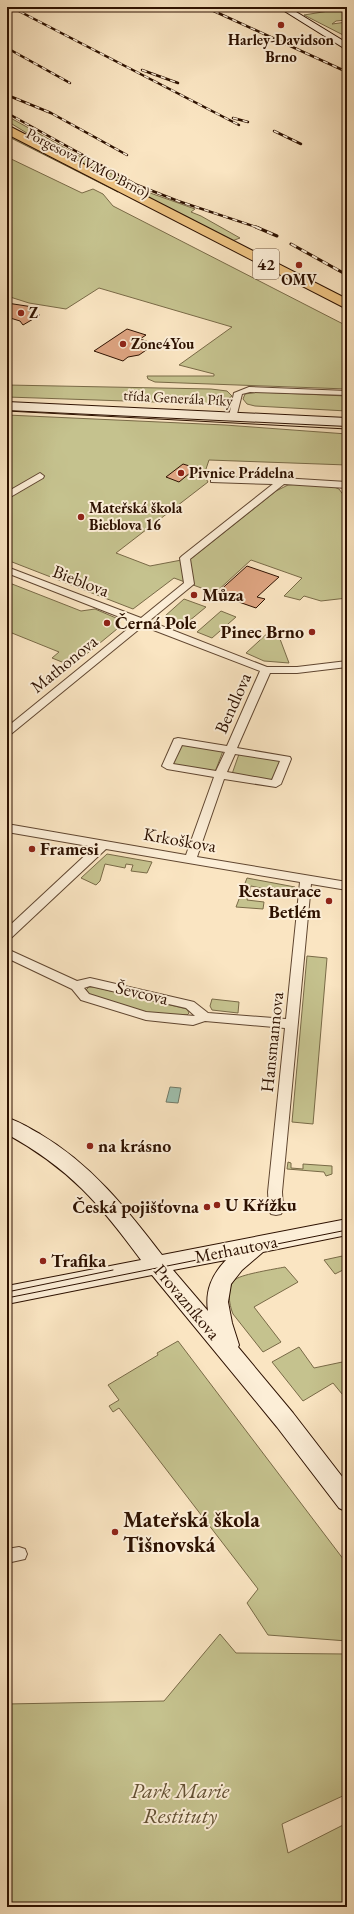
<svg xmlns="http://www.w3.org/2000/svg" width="354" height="1914" font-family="'EB Garamond',serif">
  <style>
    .green { fill: #c5c28e; stroke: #796a47 }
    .water { fill: #9fc0ae; stroke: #717a68 }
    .building { fill: #e0a683; stroke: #2d1100 }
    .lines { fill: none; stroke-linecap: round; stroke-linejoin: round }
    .street-casing { stroke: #604630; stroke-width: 2 }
    .secondary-casing { stroke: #2d1100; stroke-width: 2 }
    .highway-casing { stroke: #2d1100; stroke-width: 2 }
    .street { fill: #fceed7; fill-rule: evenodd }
    .secondary { fill: #fceed7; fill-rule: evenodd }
    .highway { fill: #edc281; fill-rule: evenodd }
    .tram { stroke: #2d1100; stroke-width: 1 }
    .rail-far1-casing { stroke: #2d1100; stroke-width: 2.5 }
    .rail-casing { stroke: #2d1100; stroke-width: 3 }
    .rail-far1 { stroke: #fceed7; stroke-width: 1.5; stroke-dasharray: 5; stroke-linecap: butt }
    .rail { stroke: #fceed7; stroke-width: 2; stroke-dasharray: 6; stroke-linecap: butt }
    .poi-dot { fill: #8f2418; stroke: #fceed7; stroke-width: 1.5 }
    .labels { text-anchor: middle; stroke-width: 4; stroke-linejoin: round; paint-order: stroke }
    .far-poi-label { font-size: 15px; font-weight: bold; fill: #2d1100; stroke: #fceed7; text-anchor: start }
    .far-street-label { font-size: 15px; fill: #2d1100; stroke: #fceed7 }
    .shield { fill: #fceed7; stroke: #6b5340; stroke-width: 1 }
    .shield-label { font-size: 17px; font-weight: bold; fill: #2d1100 }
    .street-label { font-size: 18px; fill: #2d1100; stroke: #fceed7 }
    .poi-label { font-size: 18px; font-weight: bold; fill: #2d1100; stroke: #fceed7; text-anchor: start }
    .near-poi-label { font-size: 22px; font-weight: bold; fill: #2d1100; stroke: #fceed7; text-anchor: start }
    .near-park-label { font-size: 22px; font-style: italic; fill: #624f32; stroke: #fceed7 }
  </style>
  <rect width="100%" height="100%" fill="#fae5c2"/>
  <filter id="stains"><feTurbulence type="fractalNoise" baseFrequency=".005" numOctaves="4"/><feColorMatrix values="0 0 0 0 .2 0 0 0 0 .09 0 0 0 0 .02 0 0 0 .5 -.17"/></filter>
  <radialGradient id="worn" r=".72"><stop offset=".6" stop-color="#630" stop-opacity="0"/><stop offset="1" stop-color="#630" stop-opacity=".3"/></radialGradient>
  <!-- green -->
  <g class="green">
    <path d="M347,8V20L336,21L332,24L347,22V37L304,15Z"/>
    <path d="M7,116L139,189L195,209L191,212L201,216L240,238L232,241L48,146L7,121Z"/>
    <path d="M7,133L110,187L118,192L7,136Z"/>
    <path d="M7,157L82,193L93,189L103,194L113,206L347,326V389L155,382L148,379L147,376H214V374L179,365L232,327L99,288L66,309L29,303L7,296Z"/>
    <path d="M7,385L211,389L227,391L232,396L224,402L215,404L7,397Z"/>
    <path d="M258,392L347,396V411L255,406L247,404L243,399L245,394Z"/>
    <path d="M7,415L225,425L347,434V465L209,460L204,475L208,482L116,553L150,566L192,558L276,491L288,485L299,484L329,485L339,489L347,500V598L321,601L304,596L300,600L284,596L302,578L251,560L215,593L174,578L133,609L7,560Z"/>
    <path d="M7,582L81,611L95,609L116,618L120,622L117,629L72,666L52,658L59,652L7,631Z"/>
    <path d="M184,599L206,607L183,626L166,619L165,616Z"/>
    <path d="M221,611L236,617L212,638L197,632Z"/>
    <path d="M271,630L277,631L289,663L264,661L246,653Z"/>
    <path d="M183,745L223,751L215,772L175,765L173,763L181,746Z"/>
    <path d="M239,754L280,760L282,763L272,781L232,774Z"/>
    <path d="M107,854L152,862L147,873L131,871L133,865L126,864L125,868L105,864L100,881L96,885L81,878Z"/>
    <path d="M247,878L295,887L294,895L251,886L247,900L264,902L263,909L236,907Z"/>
    <path d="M307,956L327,958L313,1124L292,1122Z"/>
    <path d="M89,987H94L187,1009L189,1013L187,1015L156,1014L132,1009L87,995L85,991Z"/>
    <path d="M212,999L239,1002L238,1013L212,1010L210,1006Z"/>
    <path d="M288,1162L291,1163V1168L303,1169V1164L332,1166V1174L326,1176L324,1172L287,1169Z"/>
    <path d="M347,1255V1268L335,1274L324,1260Z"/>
    <path d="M285,1267L298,1282L254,1307L281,1342L263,1352L233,1314C229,1304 226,1287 236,1279C243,1274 275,1269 285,1267Z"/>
    <path d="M178,1341L347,1564V1641L268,1635L247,1603L258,1589L119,1408L113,1412L109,1406L119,1400L108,1385L158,1355L157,1353Z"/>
    <path d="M299,1347L314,1368L347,1361V1400L333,1383L303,1401L272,1362Z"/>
    <path d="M220,1634L236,1653L347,1654V1794L282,1824L288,1853L347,1823V1907H7V1704L164,1701Z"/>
  </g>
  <!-- water -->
  <path class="water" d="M170,1087L181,1088L178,1103L166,1102Z"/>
  <!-- building -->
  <g class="building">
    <path d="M7,303L33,307L28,311L40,315L23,325L20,321L7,317Z"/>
    <path d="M127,329L146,335L140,339L155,344L139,355L128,357L123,361L94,351Z"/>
    <path d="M183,464L196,468L179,482L166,477Z"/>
    <path d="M247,566L279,577L257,597L265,599L256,608L216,594Z"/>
  </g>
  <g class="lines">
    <!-- street casing -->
    <g class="street-casing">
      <g id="street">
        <path d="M249,387L347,391V395L250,392L242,394L236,418H230L229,416L234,393Z"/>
        <path d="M40,473L44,476L43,478L7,499V492Z"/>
        <path d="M214,477L282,478L347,482V488L284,484L190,559L194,584L149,621L267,667H297L347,661V667L297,673H270L237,748L290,757L291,759L281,784L276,787L224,779L197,857L347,882V890L311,884L282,1192L283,1210L281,1214L276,1215L271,1214L269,1210L268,1192L285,1028L205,1021L193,1025L146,1020L81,1000L72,989L7,958V949L77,981L90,978L190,1001L194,1002L208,1013L286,1019L300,882L106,849L11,938L7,939V928L94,847L7,832V824L186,855L214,777L167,769L162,766L174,739L178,738L227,746L260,671L143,626L11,734L7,735V727L135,623L7,573V567L141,618L184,583L180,558L182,556L273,484L211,482V478ZM182,745L225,752L216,771L173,764ZM235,754L280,761L272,780L227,772ZM90,986L186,1008L195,1016L146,1012L89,994L84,988Z"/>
        <path d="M19,1547L25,1549L27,1554L25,1559L7,1563V1549Z"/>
      </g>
    </g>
    <!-- secondary casing -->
    <g class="secondary-casing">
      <g id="secondary">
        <path d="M278,7H288L347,43V50Z"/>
        <path d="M7,402L347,418V426L7,410Z"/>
        <path d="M7,1118C19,1121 29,1128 40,1134C91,1164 126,1208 162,1255L347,1219V1235L263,1252L242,1270L231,1284L228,1302L232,1323L239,1345L238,1347L293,1413L347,1483V1512L339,1508L277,1427L152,1275L7,1304V1286L141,1260C100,1204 69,1168 7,1134ZM226,1260C212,1275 205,1290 208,1311L173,1270Z"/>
      </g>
    </g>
    <!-- highway casing -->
    <g class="highway-casing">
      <path id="highway" d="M7,125L347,299V309L7,134Z"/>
    </g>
    <!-- street -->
    <use href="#street" class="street"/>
    <!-- secondary -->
    <use href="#secondary" class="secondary"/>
    <!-- highway -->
    <use href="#highway" class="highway"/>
    <!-- tram -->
    <g class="tram">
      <path d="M7,411L347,429"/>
      <path d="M7,1292L113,1270"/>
      <path d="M7,1298L347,1230"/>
    </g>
    <!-- rail-far1 casing -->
    <g class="rail-far1-casing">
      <g id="rail-far1">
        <path d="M11,7L239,125"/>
        <path d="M205,7L347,72"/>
        <path d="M7,48L70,83"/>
        <path d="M142,70L178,83"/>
        <path d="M7,95L51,113L127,155"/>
        <path d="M7,113L137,185L178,201L259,228"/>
        <path d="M233,118L248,122"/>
        <path d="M274,131L301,144"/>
      </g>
    </g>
    <!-- rail casing -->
    <g class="rail-casing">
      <g id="rail">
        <path d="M256,227L277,236"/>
        <path d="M291,244L347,275"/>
      </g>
    </g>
    <!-- rail-far1 -->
    <use href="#rail-far1" class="rail-far1"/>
    <!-- rail -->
    <use href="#rail" class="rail"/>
  </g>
  <!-- markers -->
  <g class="poi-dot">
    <circle cx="281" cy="25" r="4"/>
    <circle cx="299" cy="265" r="4"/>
    <circle cx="21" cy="313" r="4"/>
    <circle cx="123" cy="344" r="4"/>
    <circle cx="181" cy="473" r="4"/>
    <circle cx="81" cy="517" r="4"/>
    <circle cx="194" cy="595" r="4"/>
    <circle cx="107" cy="623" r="4"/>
    <circle cx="312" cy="632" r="4"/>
    <circle cx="32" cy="849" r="4"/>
    <circle cx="329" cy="901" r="4"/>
    <circle cx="90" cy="1146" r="4"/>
    <circle cx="217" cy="1205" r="4"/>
    <circle cx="207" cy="1207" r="4"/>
    <circle cx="43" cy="1261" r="4"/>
    <circle cx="115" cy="1532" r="4"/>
  </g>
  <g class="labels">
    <!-- far-poi labels -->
    <g class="far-poi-label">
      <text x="281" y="45" text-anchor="middle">Harley-Davidson<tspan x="281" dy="17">Brno</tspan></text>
      <text x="299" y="285" text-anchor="middle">OMV</text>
      <text x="29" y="318">Z</text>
      <text x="131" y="349">Zone4You</text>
      <text x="189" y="478">Pivnice Prádelna</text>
      <text x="89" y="513">Mateřská škola<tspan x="89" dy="17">Bieblova 16</tspan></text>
    </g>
    <!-- far-street labels -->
    <g class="far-street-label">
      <text transform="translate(88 163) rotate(27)" y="5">Porgesova (VMO Brno)</text>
      <text transform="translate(178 398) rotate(3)" y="5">třída Generála Píky</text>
    </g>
    <!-- shield labels -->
    <rect class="shield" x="253" y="249" width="26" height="30" rx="3"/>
    <g class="shield-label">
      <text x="266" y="270">42</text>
    </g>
    <!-- street labels -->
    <g class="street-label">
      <text transform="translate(81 581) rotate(21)" y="6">Bieblova</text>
      <text transform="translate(64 664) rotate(-39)" y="6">Mathonova</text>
      <text transform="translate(233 703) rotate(-66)" y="6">Bendlova</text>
      <text transform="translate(180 840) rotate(10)" y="6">Krkoškova</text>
      <text transform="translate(142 993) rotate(13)" y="6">Ševcova</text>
      <text transform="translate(272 1042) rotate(-84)" y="6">Hansmannova</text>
      <text transform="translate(236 1249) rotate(-11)" y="6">Merhautova</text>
      <text transform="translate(187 1302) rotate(50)" y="6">Provazníkova</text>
    </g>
    <!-- poi labels -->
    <g class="poi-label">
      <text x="202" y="601">Můza</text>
      <text x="115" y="629">Černá Pole</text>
      <text x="304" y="638" text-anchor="end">Pinec Brno</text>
      <text x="40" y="855">Framesi</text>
      <text x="321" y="897" text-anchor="end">Restaurace<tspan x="321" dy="21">Betlém</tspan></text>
      <text x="98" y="1152">na krásno</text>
      <text x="225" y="1211">U Křížku</text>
      <text x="199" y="1213" text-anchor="end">Česká pojišťovna</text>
      <text x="51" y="1267">Trafika</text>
    </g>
    <!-- near-poi labels -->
    <g class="near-poi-label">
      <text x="123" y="1527">Mateřská škola<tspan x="123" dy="25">Tišnovská</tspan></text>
    </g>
    <!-- near-park labels -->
    <g class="near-park-label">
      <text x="180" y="1798">Park Marie<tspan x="180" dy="25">Restituty</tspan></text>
    </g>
  </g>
  <!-- margin -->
  <rect width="354" height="1914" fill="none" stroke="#fae5c2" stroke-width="24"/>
  <rect x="8" y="8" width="338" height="1898" fill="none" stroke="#2d1100" stroke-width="2"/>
  <rect x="12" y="12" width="330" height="1890" fill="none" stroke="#2d1100"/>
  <rect width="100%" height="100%" filter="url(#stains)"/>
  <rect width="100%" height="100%" fill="url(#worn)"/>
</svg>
